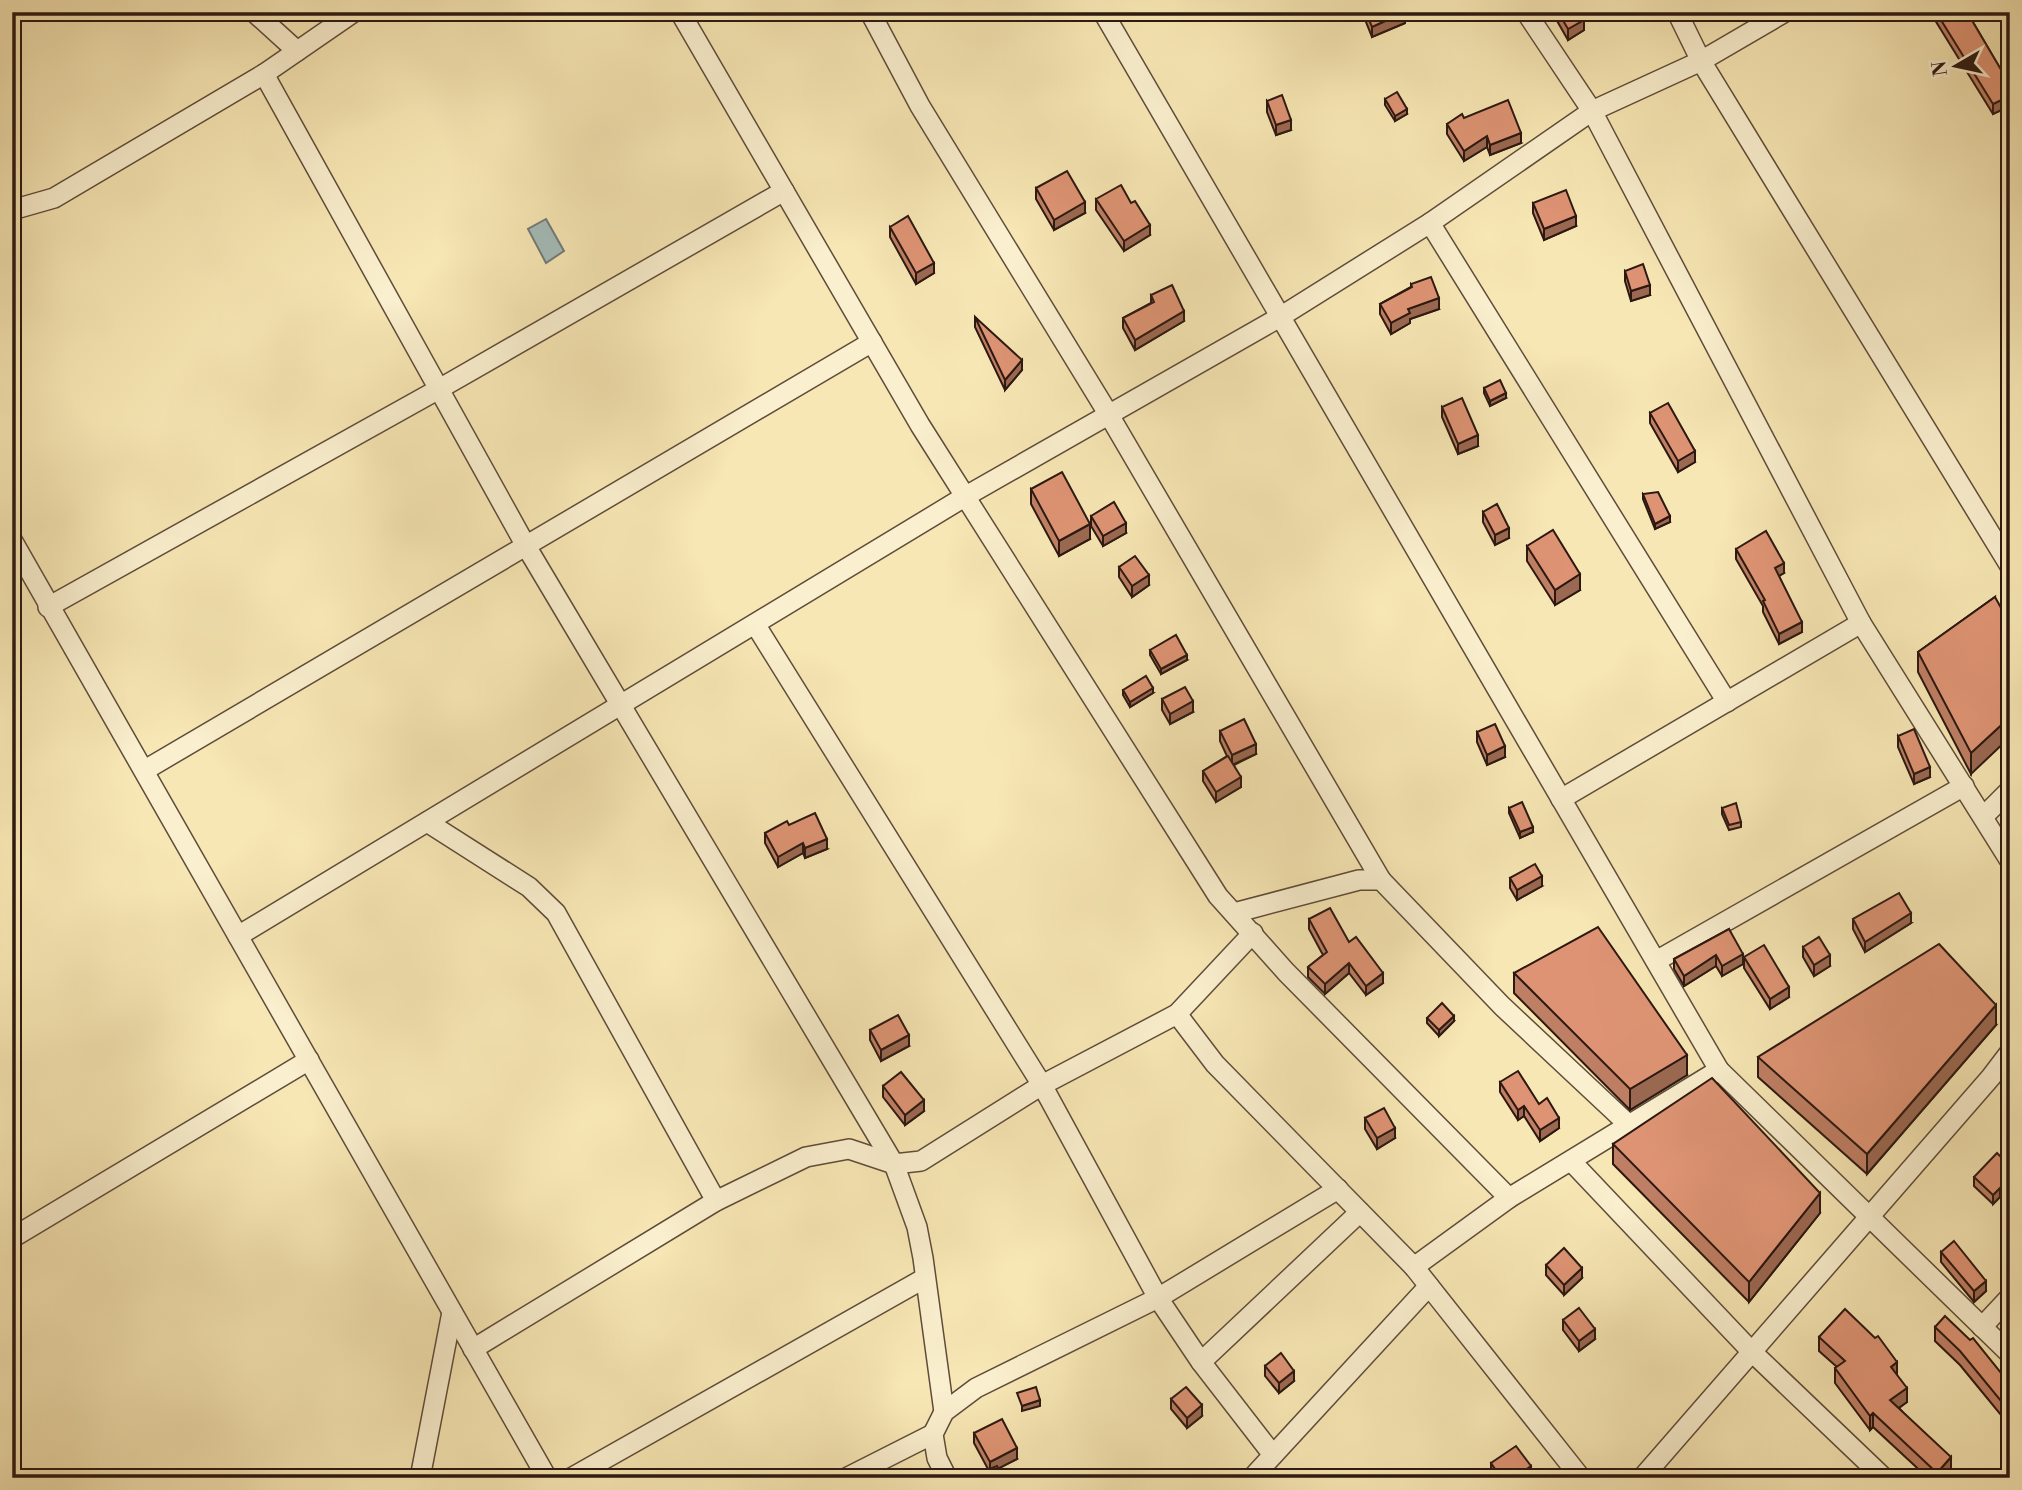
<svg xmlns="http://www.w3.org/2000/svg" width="2022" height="1490" font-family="'Libre Bodoni',serif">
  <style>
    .water { fill: #a3bcb9; stroke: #737a76; stroke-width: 2 }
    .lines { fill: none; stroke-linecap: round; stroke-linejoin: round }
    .street-casing { stroke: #5f4c3a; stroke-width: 22 }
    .street { stroke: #faefce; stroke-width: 19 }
    .wall { fill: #bf7f64; stroke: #2c1811; stroke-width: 2 }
    .shaded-wall { fill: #9b6851; stroke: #2c1811; stroke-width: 2 }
    .building { fill: #de9474; stroke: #2c1811; stroke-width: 2 }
  </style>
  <rect width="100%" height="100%" fill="#f7e7b4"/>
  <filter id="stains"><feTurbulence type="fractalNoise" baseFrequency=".00286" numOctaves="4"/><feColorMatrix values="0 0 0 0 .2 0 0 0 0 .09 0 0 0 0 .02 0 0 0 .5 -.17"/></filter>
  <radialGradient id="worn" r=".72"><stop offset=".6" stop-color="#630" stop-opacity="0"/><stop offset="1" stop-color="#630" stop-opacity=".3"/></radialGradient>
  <!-- water -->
  <path class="water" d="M546,219L564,251L546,263L528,229Z"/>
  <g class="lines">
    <!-- street casing -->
    <g class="street-casing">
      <g id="street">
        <path d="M254,12L297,51"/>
        <path d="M680,12L920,425L1218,896L1286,972L1509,1198"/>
        <path d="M870,12L920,106L1109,415L1381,880"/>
        <path d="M1103,12L1719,1070L2010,1354"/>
        <path d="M1526,12L1592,111L1861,623L2010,861"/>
        <path d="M1785,12L1701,61L2010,566"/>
        <path d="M264,74L526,546L894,1164L917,1227L923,1258L944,1412"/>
        <path d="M12,210L54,198L264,74L354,12"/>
        <path d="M1430,223L1727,702"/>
        <path d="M12,540L547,1478"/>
        <path d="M48,607L439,389L784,191"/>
        <path d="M755,624L1042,1085L1158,1298L1201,1362L1273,1455"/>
        <path d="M145,770L872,342"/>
        <path d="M1561,799L1861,623"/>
        <path d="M1984,816L2010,790"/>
        <path d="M427,822L529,887L556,913L716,1201"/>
        <path d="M1234,913L1359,880H1381L1502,1006L1629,1125"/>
        <path d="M238,936L966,496L1280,317L1430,223L1592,111L1701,61L1677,12"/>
        <path d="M1656,961L1964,786"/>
        <path d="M1177,1014L1215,1064L1414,1267L1581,1478"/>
        <path d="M1571,1161L1751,1351L1884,1478"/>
        <path d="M12,1238L309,1060"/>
        <path d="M1414,1267L1509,1198L1719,1070"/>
        <path d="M1982,1327L2010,1297"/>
        <path d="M473,1349L716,1201L806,1157L849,1149L894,1164L921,1161L1042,1085L1177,1014L1253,933"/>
        <path d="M1201,1362L1360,1212"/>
        <path d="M420,1478L452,1312"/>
        <path d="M571,1478L925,1278"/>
        <path d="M846,1478L933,1434"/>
        <path d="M947,1478L937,1458L933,1434L944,1412L976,1388L1158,1298L1338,1189"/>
        <path d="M1252,1478L1429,1286"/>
        <path d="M1642,1478L1991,1077L2010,1052"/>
      </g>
    </g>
    <!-- street -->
    <use href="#street" class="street"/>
  </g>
  <!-- wall -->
  <g class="wall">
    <path d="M1362,12H1405V23L1372,37Z"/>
    <path d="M1552,12H1579L1584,30L1568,40Z"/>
    <path d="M1930,12H1967L2010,85V106L1993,114Z"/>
    <path d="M1385,99L1407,114L1395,121L1385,105Z"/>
    <path d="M1267,101L1291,130L1276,135L1267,112Z"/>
    <path d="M1464,118L1521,143L1490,155L1487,147L1464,161L1447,134V124Z"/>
    <path d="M1036,188L1085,213L1054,230L1036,199Z"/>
    <path d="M1096,199L1150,235L1124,251L1096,210Z"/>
    <path d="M1533,203L1576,226L1544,240L1533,213Z"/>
    <path d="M890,227L934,273L916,284L890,237Z"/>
    <path d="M1625,271L1650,295L1631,301L1625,281Z"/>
    <path d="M1411,284L1439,309L1410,319V323L1391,334L1380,314V304L1411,287Z"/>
    <path d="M1151,295L1184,321L1135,350L1123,328V318L1151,303Z"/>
    <path d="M975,317L1022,370L1005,390L975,327Z"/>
    <path d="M1484,388L1506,398L1490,406L1484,393Z"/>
    <path d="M1442,407L1478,446L1458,454L1442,417Z"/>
    <path d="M1650,413L1695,462L1678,472L1650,423Z"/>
    <path d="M1031,489L1090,539L1059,556L1031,504Z"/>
    <path d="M1643,494L1670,522L1655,529L1643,499Z"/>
    <path d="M1483,512L1509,538L1495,545L1483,522Z"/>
    <path d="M1091,516L1126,533L1103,546L1091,526Z"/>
    <path d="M1527,546L1580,590L1555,605L1527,561Z"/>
    <path d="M1736,549L1784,573L1779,576L1802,632L1779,644L1763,612V606L1736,559Z"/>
    <path d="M1119,567L1149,585L1132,597L1119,577Z"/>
    <path d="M1995,597L1971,774L1918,672V652Z"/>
    <path d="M1150,650L1187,660L1161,674L1150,655Z"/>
    <path d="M1123,690L1153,693L1130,707L1123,695Z"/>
    <path d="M1162,699L1193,712L1170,724L1162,710Z"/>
    <path d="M1220,731L1256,754L1234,765L1241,787L1216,802L1203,781V771L1227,756L1220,741Z"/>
    <path d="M1477,732L1505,757L1487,765L1477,742Z"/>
    <path d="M1898,736L1930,777L1914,784L1898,747Z"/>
    <path d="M1509,808L1533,832L1520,838L1509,813Z"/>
    <path d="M1722,808L1741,822V827L1729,830L1722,814Z"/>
    <path d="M765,833L827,849L805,858L803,853L778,867L765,843Z"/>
    <path d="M1510,878L1542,886L1517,900L1510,888Z"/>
    <path d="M1309,919L1349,942L1383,983L1366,995L1349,973L1325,994L1308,977V967L1323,955L1309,929Z"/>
    <path d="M1853,919L1911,923L1865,952L1853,929Z"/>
    <path d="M1729,929L1743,964L1722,976L1716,966L1684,986L1674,969V959Z"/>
    <path d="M1803,947L1830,966L1814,976L1803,957Z"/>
    <path d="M1744,957L1789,997L1770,1009L1744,968Z"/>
    <path d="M1514,973L1687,1075L1630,1110L1514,993Z"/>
    <path d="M1427,1018L1454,1021L1439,1036L1427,1023Z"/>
    <path d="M1996,1025L1867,1174L1758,1077V1057Z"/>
    <path d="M870,1030L909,1046L881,1061L870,1040Z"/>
    <path d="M1500,1082L1539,1104L1559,1128L1540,1141L1524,1116L1518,1120L1500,1092Z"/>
    <path d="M883,1086L924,1111L905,1125L883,1097Z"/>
    <path d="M1365,1118L1395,1138L1377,1149L1365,1129Z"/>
    <path d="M1613,1144L1820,1213L1749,1302L1613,1164Z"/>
    <path d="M2010,1166V1207L2000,1197L1993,1204L1974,1186V1177Z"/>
    <path d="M1941,1252L1986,1291L1974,1302L1941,1262Z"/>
    <path d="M1546,1265L1582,1278L1564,1295L1546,1275Z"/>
    <path d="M1563,1320L1595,1339L1579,1351L1563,1330Z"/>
    <path d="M1935,1327L2010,1384V1426L1960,1365L1935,1341Z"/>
    <path d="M1819,1337L1897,1375L1907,1402L1899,1408L1951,1471L1945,1478H1928L1873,1427L1870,1430L1835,1383V1368L1837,1367L1819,1351Z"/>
    <path d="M1265,1366L1294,1381L1279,1393L1265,1376Z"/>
    <path d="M1171,1399L1202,1416L1187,1428L1171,1409Z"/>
    <path d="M974,1433L1017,1459L998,1468L1002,1478H979V1473L988,1469L974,1443Z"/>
    <path d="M1491,1463L1531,1476L1529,1478H1494L1491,1474Z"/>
  </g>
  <!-- shaded-wall -->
  <g class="shaded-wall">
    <path d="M1405,12V23L1372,37V27Z"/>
    <path d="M1584,20V30L1568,40V29Z"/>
    <path d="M2010,96V106L1993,114V104Z"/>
    <path d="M1407,109V114L1395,121V116Z"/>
    <path d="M1291,120V130L1276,135V125Z"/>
    <path d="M1521,133V143L1490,155V145Z"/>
    <path d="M1487,136V147L1464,161V151Z"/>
    <path d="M1085,202V213L1054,230V220Z"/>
    <path d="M1576,216V226L1544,240V229Z"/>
    <path d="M1150,225V235L1124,251V241Z"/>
    <path d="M934,263V273L916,284V273Z"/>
    <path d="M1650,285V295L1631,301V291Z"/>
    <path d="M1439,298V309L1410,319V323L1391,334V323L1408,309Z"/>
    <path d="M1184,311V321L1135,350V340Z"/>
    <path d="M1022,360V370L1005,390V380Z"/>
    <path d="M1506,393V398L1490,406V401Z"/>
    <path d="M1478,435V446L1458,454V444Z"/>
    <path d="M1695,451V462L1678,472V461Z"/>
    <path d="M1670,516V522L1655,529V524Z"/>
    <path d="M1126,523V533L1103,546V536Z"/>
    <path d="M1090,524V539L1059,556V541Z"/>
    <path d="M1509,528V538L1495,545V535Z"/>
    <path d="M1784,563V573L1775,578V568Z"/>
    <path d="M1580,574V590L1555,605V590Z"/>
    <path d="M1149,575V585L1132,597V586Z"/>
    <path d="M1802,622V632L1779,644V634Z"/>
    <path d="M1187,655V660L1161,674V669Z"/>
    <path d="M1153,688V693L1130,707V702Z"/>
    <path d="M1193,701V712L1170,724V714Z"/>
    <path d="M2010,717V737L1971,774V753Z"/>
    <path d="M1256,744V754L1232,765V755Z"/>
    <path d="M1505,746V757L1487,765V755Z"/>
    <path d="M1930,767V777L1914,784V774Z"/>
    <path d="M1241,777V787L1216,802V792Z"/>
    <path d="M1533,827V832L1520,838V832Z"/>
    <path d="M827,839V849L805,858V848Z"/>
    <path d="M803,843V853L778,867V857Z"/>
    <path d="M1542,876V886L1517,900V890Z"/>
    <path d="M1911,913V923L1865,952V942Z"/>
    <path d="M1743,954V964L1722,976V966Z"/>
    <path d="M1716,955V966L1684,986V976Z"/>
    <path d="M1830,955V966L1814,976V965Z"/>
    <path d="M1349,963V973L1325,994V984Z"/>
    <path d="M1383,973V983L1366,995V986Z"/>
    <path d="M1789,987V997L1770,1009V999Z"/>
    <path d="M1996,1005V1025L1867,1174V1154Z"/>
    <path d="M1454,1016V1021L1439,1036V1030Z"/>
    <path d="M909,1035V1046L881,1061V1050Z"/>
    <path d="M1687,1055V1075L1630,1110V1089Z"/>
    <path d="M924,1100V1111L905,1125V1115Z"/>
    <path d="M1524,1106V1116L1518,1120V1110Z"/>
    <path d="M1559,1118V1128L1540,1141V1130Z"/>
    <path d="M1395,1128V1138L1377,1149V1138Z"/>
    <path d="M2000,1188V1197L1993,1204V1195Z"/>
    <path d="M1820,1193V1213L1749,1302V1282Z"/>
    <path d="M1582,1268V1278L1564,1295V1285Z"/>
    <path d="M1986,1281V1291L1974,1302V1291Z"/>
    <path d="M1595,1329V1339L1579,1351V1341Z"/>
    <path d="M1897,1362V1376L1891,1367Z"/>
    <path d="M1294,1371V1381L1279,1393V1383Z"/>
    <path d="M1907,1388V1402L1890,1414V1400Z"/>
    <path d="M1040,1400V1406L1022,1411V1406Z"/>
    <path d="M1202,1405V1416L1187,1428V1418Z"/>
    <path d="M1873,1413V1427L1870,1430V1416Z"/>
    <path d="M1017,1448V1459L990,1473V1462Z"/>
    <path d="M1951,1457V1471L1945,1478H1937V1473Z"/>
    <path d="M1531,1466V1476L1529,1478H1514Z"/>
  </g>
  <!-- building -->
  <g class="building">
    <path d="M1366,12H1405L1372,27Z"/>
    <path d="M1558,12H1579L1584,20L1568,29Z"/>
    <path d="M1936,12H1967L2010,85V96L1993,104Z"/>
    <path d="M1397,92L1407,109L1395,116L1385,99Z"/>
    <path d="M1282,95L1291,120L1276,125L1267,101Z"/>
    <path d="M1508,100L1521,133L1490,145L1487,136L1464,151L1447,124L1462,114L1464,118Z"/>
    <path d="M1067,171L1085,202L1054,220L1036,188Z"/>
    <path d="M1121,185L1131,203L1135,201L1150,225L1124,241L1096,199Z"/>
    <path d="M1566,190L1576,216L1544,229L1533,203Z"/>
    <path d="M908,216L934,263L916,273L890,227Z"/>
    <path d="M1643,264L1650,285L1631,291L1625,271Z"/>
    <path d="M1431,277L1439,298L1408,309L1410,313L1391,323L1380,304L1412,287L1411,284Z"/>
    <path d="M1172,285L1184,311L1135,340L1123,318L1154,302L1151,295Z"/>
    <path d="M975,317L1022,360L1005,380Z"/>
    <path d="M1500,380L1506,393L1490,401L1484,388Z"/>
    <path d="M1462,398L1478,435L1458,444L1442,407Z"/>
    <path d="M1668,403L1695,451L1678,461L1650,413Z"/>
    <path d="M1062,472L1090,524L1059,541L1031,489Z"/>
    <path d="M1658,492L1670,516L1655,524L1643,494Z"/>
    <path d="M1114,502L1126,523L1103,536L1091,516Z"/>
    <path d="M1497,504L1509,528L1495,535L1483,512Z"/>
    <path d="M1553,530L1580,574L1555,590L1527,546Z"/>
    <path d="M1766,531L1784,563L1775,568L1802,622L1779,634L1763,601L1765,600L1736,549Z"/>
    <path d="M1135,556L1149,575L1132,586L1119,567Z"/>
    <path d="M1995,597L2010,624V717L1971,753L1918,652Z"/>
    <path d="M1176,635L1187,655L1161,669L1150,650Z"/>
    <path d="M1146,676L1153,688L1130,702L1123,690Z"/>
    <path d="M1185,687L1193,701L1170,714L1162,699Z"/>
    <path d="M1244,719L1256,744L1232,755L1220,731Z"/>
    <path d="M1495,724L1505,746L1487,755L1477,732Z"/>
    <path d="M1914,729L1930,767L1914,774L1898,736Z"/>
    <path d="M1228,756L1241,777L1216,792L1203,771Z"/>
    <path d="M1522,802L1533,827L1520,832L1509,808Z"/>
    <path d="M1736,803L1741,822L1729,825L1722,808Z"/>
    <path d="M815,813L827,839L805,848L803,843L778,857L765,833L787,821L789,825Z"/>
    <path d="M1535,864L1542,876L1517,890L1510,878Z"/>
    <path d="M1899,893L1911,913L1865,942L1853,919Z"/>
    <path d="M1330,908L1349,942L1356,937L1383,973L1366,986L1349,963L1325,984L1308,967L1327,952L1309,919Z"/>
    <path d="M1598,927L1687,1055L1630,1089L1514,973Z"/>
    <path d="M1729,929L1743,954L1722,966L1716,955L1684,976L1674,959Z"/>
    <path d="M1819,937L1830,955L1814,965L1803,947Z"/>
    <path d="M1939,944L1996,1005L1867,1154L1758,1057Z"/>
    <path d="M1764,945L1789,987L1770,999L1744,957Z"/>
    <path d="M1442,1003L1454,1016L1439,1030L1427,1018Z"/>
    <path d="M898,1015L909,1035L881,1050L870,1030Z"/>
    <path d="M1518,1071L1539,1104L1547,1098L1559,1118L1540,1130L1524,1106L1518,1110L1500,1082Z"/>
    <path d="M901,1072L924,1100L905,1115L883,1086Z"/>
    <path d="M1712,1078L1820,1193L1749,1282L1613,1144Z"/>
    <path d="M1384,1108L1395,1128L1377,1138L1365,1118Z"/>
    <path d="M1997,1153L2010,1166V1198L2000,1188L1993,1195L1974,1177Z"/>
    <path d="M1954,1241L1986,1281L1974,1291L1941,1252Z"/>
    <path d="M1564,1248L1582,1268L1564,1285L1546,1265Z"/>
    <path d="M1579,1308L1595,1329L1579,1341L1563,1320Z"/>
    <path d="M1845,1309L1875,1338L1878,1336L1897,1362L1891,1367L1907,1388L1890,1400L1951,1457L1937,1473L1873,1413L1870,1416L1835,1368L1845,1361L1819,1337Z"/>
    <path d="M1945,1316L1970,1340L1973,1338L2010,1384V1412L1960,1351L1935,1327Z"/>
    <path d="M1281,1353L1294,1371L1279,1383L1265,1366Z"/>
    <path d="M1036,1387L1040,1400L1022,1406L1017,1393Z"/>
    <path d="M1186,1387L1202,1405L1187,1418L1171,1399Z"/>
    <path d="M1002,1419L1017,1448L990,1462L974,1433Z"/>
    <path d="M1516,1446L1531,1466L1514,1478H1501L1491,1463Z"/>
    <path d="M997,1466L1002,1478H981L979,1473Z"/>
    <path d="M1766,1470L1772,1478H1757Z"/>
  </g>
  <!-- margin -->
  <rect width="2022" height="1490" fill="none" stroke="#f7e7b4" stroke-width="42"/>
  <rect x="14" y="14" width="1994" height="1462" fill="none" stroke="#2c1811" stroke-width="3.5"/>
  <rect x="21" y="21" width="1980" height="1448" fill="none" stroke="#2c1811" stroke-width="2"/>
  <!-- north arrow -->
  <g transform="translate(1956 66) rotate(261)" stroke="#faefce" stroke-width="5" paint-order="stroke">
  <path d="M0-5L12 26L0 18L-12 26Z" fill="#2c1811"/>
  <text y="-10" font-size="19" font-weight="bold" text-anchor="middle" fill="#2c1811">N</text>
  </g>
  <rect width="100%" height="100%" filter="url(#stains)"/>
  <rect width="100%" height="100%" fill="url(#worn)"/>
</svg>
